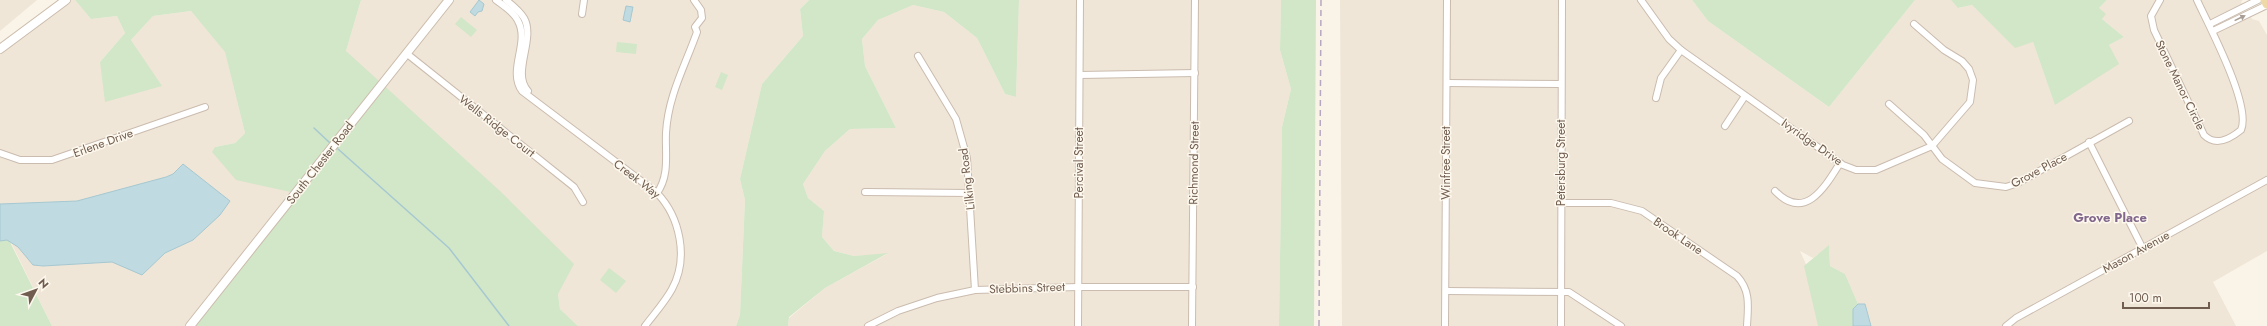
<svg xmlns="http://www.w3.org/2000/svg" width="2267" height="326" font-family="Jost,sans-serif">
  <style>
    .residential { fill: #f0e6d7 }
    .green { fill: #d2e6c8 }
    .water { fill: #bfdae1; stroke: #a6c8d1 }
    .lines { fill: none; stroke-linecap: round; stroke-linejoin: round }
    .stream { stroke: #a6c8d1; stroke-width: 1.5 }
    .street-casing { stroke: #cabcaf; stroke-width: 8 }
    .secondary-casing { stroke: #ccbdad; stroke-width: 10 }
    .primary-casing { stroke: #d7d2ce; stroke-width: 11 }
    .street { stroke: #fff; stroke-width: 6 }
    .secondary { stroke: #fff; stroke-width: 8 }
    .primary { stroke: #f0d9a9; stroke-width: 9 }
    .rail { stroke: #b7a8c2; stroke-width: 1.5; stroke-dasharray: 6 4; stroke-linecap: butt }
    .oneway { fill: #a99e95 }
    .labels { text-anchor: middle; stroke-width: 3; stroke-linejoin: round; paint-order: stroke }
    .street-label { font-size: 12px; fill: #705d4f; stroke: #fdf8ee }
    .neighbourhood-label { font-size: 13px; font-weight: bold; fill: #82678c; stroke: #fdf8ee }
  </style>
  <rect width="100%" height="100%" fill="#faf4e8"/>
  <!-- residential -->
  <g class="residential">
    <path d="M0,0H37L0,31Z"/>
    <path d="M68,0H75L91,19L117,16L125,33L100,62L161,86L131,40L153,16L191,11L225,51L245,133L235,143L215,147L295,193L190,326H52L0,220V51Z"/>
    <path d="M361,0H809L800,9L803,36L762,84L740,179L745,200L740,315L736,326H578L560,309L558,294L346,51Z"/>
    <path d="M1019,0H1281L1280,50L1291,89L1282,127L1279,326H788L789,318L825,288L887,254L854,256L834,251L822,237L824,211L808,198L803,184L825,151L850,129L896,128L865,66L862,39L878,20L913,5L944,12L977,38L1005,94L1016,97Z"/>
    <path d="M1340,0H1692L1708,21L1829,107L1915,0H1951L1959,8L1972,5L2015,47L2033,42L2055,104L2109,45L2124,37L2102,19L2099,8L2107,0H2243L2241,2L2252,19L2259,21L2267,35V251L2213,282L2236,326H1871L1865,305L1858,304L1845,274L1830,266L1829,246L1813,258L1800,251L1810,273L1822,326H1342Z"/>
  </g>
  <!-- green -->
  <g class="green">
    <path d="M75,0H361L346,51L500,191L574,264L558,294L560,309L578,326H196L332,151L295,193L236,180L212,152L215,147L235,143L245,133L225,52L191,11L153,16L131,40L162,86L105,102L100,62L125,33L117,16L91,19Z"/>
    <path d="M809,0H1019L1016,97L1005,94L977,38L944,12L913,5L878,20L862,39L865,66L896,128L850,129L825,151L803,184L808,198L824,211L822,237L834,251L854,256L888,253L825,288L789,317L788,326H736L740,315L745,200L740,179L762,84L803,36L800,9Z"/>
    <path d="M1281,0H1316L1314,326H1279L1282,127L1291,89L1280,50Z"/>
    <path d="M1692,0H1915L1829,107L1708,21Z"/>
    <path d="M1951,0H2107L2099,8L2106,14L2102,19L2124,37L2109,45L2119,64L2055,105L2033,42L2015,48L1972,5L1958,8Z"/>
    <path d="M461,17L477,30L471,37L455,24Z"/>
    <path d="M617,42L637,44L636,54L616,52Z"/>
    <path d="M721,72L728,75L722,90L715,87Z"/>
    <path d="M0,232L8,238L52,326H0Z"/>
    <path d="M1829,245L1830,266L1845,274L1858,304L1853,309V326H1818L1804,266Z"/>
    <path d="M609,268L626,281L616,293L600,280Z"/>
  </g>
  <!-- water -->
  <g class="water">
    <path d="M479,0L484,4L482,11L478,12L475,16L470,12Z"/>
    <path d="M626,6L633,7L630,22L623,20Z"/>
    <path d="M183,164L230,201L220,215L193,240L165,253L142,275L112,262L43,266L33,265L18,247L7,240L0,241V204L77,201L166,177L173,174Z"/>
    <path d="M1858,304H1865L1871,326H1853V309Z"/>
  </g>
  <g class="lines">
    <!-- stream -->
    <g class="stream">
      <path d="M314,128L330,143"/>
      <path d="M338,149L449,248L509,326"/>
    </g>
    <!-- street casing -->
    <g class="street-casing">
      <g id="street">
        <path d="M496,0C504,6 514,12 518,21C530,43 507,70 522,91L657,193C680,217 689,258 672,289C665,302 654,314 645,326"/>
        <path d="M506,0C512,5 519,10 524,18C536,39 511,73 528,91"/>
        <path d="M1641,0L1669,39L1681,50L1843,165L1856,170H1876L1932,146L1970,102L1973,80L1969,69L1962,61L1944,50L1914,24"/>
        <path d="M2160,0L2151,16L2154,30L2204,135C2216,147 2230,139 2241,130C2252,106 2208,24 2197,0"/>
        <path d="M582,14L584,0"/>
        <path d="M2210,24L2258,0"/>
        <path d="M2213,31L2267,5"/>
        <path d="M406,53L574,187L583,202"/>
        <path d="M918,56L956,119L967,158L975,290"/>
        <path d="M1080,75L1195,73"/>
        <path d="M1447,83L1561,84"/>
        <path d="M1656,98L1661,78L1681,50"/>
        <path d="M1889,104L1924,135L1942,159L1975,183L2006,187L2018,183L2129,121"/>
        <path d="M1725,126L1745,96"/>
        <path d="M2089,142L2143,249"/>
        <path d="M0,153L20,160H52L205,107"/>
        <path d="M1775,191C1805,222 1825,187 1840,163"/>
        <path d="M865,192L970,193"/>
        <path d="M657,193C670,175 665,153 666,133C668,96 685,66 697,32L695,27L702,18L701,10L694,0"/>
        <path d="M1561,203H1611L1642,211L1737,276C1751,291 1748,307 1747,326"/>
        <path d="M1446,291L1569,292L1621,326"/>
        <path d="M868,326L898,311L937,298L975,290L1078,287H1193"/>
        <path d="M1078,326L1080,0"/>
        <path d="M1192,326L1195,0"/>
        <path d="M1445,326L1447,0"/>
        <path d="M1561,326L1562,0"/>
        <path d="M2006,326L2016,318L2267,180"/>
      </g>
    </g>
    <!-- secondary casing -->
    <g class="secondary-casing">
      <g id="secondary">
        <path d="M0,49L66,0"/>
        <path d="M190,326L449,0"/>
      </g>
    </g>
    <!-- primary casing -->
    <g class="primary-casing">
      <path id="primary" d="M2265,0L2267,4"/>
    </g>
    <!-- street -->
    <use href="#street" class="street"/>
    <!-- secondary -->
    <use href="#secondary" class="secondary"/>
    <!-- primary -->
    <use href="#primary" class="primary"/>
    <!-- rail -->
    <path class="rail" d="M1319,326L1321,0"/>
  </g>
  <!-- one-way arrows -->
  <defs><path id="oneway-solid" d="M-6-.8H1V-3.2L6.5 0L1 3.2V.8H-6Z"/></defs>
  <use class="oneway" href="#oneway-solid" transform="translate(2240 18) rotate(-26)"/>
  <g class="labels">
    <!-- street labels -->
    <g class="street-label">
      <text transform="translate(2180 85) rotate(64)" y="4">Stone Manor Circle</text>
      <text transform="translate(497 126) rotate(38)" y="4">Wells Ridge Court</text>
      <text transform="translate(1812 142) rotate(35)" y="4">Ivyridge Drive</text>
      <text transform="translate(103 143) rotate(-20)" y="4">Erlene Drive</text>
      <text transform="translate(320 163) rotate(-52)" y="4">South Chester Road</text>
      <text transform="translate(1079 163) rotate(-90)" y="4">Percival Street</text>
      <text transform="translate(1194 163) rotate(-89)" y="4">Richmond Street</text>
      <text transform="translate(1446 163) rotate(-90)" y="4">Winfree Street</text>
      <text transform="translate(1561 163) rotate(-90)" y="4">Petersburg Street</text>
      <text transform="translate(2039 170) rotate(-28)" y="4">Grove Place</text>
      <text transform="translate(637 179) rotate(38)" y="4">Creek Way</text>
      <text transform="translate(967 179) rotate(-97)" y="4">Lilking Road</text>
      <text transform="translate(1678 236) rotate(34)" y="4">Brook Lane</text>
      <text transform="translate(2136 252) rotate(-29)" y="4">Mason Avenue</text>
      <text transform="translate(1027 288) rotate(-2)" y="4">Stebbins Street</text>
    </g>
    <!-- neighbourhood labels -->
    <g class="neighbourhood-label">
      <text x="2110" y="222">Grove Place</text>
    </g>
  </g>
  <!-- north arrow -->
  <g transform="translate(36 290) rotate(49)" stroke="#fdf8ee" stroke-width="3" paint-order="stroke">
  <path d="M0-3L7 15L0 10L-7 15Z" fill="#705d4f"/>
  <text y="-6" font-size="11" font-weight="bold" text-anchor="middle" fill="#705d4f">N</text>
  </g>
  <!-- scale -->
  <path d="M2123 302v6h86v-6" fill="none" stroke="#705d4f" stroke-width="2"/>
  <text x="2129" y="302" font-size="12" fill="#705d4f" stroke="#fdf8ee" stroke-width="3" paint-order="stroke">100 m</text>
</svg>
